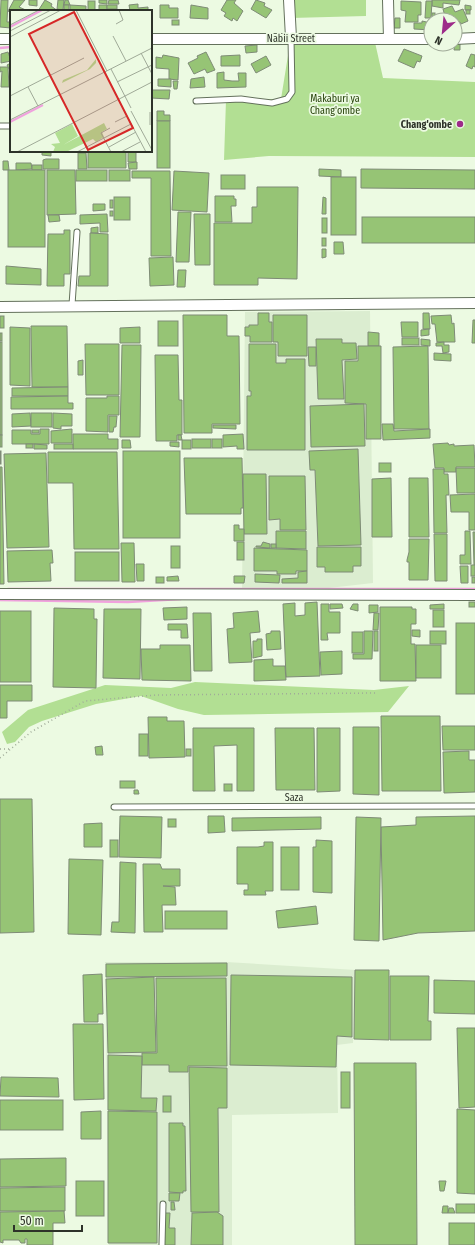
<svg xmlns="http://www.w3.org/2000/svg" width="475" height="1245" font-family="'Fira Sans Condensed',sans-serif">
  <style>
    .built { fill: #dbedd0 }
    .green { fill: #b2df93 }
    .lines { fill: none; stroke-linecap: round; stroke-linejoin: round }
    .stream { stroke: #f0a2dd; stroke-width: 2.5 }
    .building { fill: #96c475; stroke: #7e8b76 }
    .service-casing { stroke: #64715c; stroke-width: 7 }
    .minor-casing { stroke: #64715c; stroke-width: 12 }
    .path { stroke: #a0ab99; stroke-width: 1.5; stroke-dasharray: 1 3; stroke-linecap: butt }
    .service { stroke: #fff; stroke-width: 5 }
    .minor { stroke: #fff; stroke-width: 10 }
    .poi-dot { fill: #9d2b89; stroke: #ecfae2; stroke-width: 1.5 }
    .labels { text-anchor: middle; stroke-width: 3.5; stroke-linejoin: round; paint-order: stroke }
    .street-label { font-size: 10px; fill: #2d3229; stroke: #ecfae2 }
    .park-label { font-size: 10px; fill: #1e3a00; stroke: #ecfae2 }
    .poi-label { font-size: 10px; font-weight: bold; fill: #2d3229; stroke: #ecfae2; text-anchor: end }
    .inset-river { fill: none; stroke: #f0a2dd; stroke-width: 2 }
    .inset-road { fill: none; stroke: #a0aa98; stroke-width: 1 }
    .view { fill: #d62828; fill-opacity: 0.15; stroke: #d62828; stroke-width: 2 }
    .inset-edge { fill: none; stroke: #2d3229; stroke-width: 2 }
  </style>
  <rect width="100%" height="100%" fill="#ecfae2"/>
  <!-- built -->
  <g class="built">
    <path d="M370,311L373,583L311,590L242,592L245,312Z"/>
    <path d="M105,962H226L356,970L353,1043L337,1045L338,1113L232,1115V1245H109Z"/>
  </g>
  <!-- green -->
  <g class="green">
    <path d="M290,0H366V16L291,18Z"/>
    <path d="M374,38L383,78L475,82V157L269,156L224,160L226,100L281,99L290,43Z"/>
    <path d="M195,682L374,690L409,686L388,712L204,715L178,709L141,696L96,704L42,721L29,727L15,742L7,744L2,732L28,710L105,685L171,688Z"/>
  </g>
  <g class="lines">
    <!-- stream -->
    <g class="stream">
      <path d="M0,48L11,47"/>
      <path d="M8,589H475"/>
      <path d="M0,600L128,602L181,599"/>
    </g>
  </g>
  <!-- building -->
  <g class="building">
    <path d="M1,0H8L7,22H11V28L0,27Z"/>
    <path d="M14,0H25L19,7L28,11H11V13L8,11Z"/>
    <path d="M29,0H37V6L29,5Z"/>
    <path d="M45,0L52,4L51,6L58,11H38Z"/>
    <path d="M58,0H64L63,10L57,9Z"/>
    <path d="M65,0H68L70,5H64Z"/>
    <path d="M99,0H107V4L99,3Z"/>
    <path d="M109,0H118L119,4H108Z"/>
    <path d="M227,0H236L234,3L243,11L237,21L233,18L232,21L224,16L226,13L221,10Z"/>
    <path d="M256,0L265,3L264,6L272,10L266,18L251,9Z"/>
    <path d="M432,0H460L459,5L443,3V8L432,6Z"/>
    <rect x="88" y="1" width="7" height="10"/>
    <path d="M401,1L421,2V15H418V22H405L406,11L401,10Z"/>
    <path d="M426,1H432L431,18H425Z"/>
    <path d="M138,4V8L148,7V11H130L129,5Z"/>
    <rect x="64" y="5" width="5" height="6"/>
    <path d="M70,5L86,6V11H70Z"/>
    <path d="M99,5H107V9H117V11H99Z"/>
    <rect x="107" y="5" width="10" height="4"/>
    <path d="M160,5H169V8H178V18H160Z"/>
    <path d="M191,5L208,8V19L190,18Z"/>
    <path d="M465,5L471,6V10H465Z"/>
    <path d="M452,6L455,12L463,9L468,21L461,24L460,22L455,23V20H446L443,9Z"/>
    <rect x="466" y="10" width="4" height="4"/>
    <rect x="432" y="13" width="3" height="7"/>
    <path d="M395,18H400V28H394Z"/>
    <rect x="172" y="20" width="7" height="5"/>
    <path d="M422,21L431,23V30L414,29V23H422Z"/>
    <path d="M455,43H460V50H454Z"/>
    <path d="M257,45V52L246,53L245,46Z"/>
    <path d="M404,49L422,56L420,62L417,61L414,68L398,61Z"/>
    <path d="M8,52L11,61L1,63V54Z"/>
    <path d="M206,52L215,70L207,73L205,69L194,74L188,63L198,58L197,56Z"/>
    <path d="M471,54L475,55V67L473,66L472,69L466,66Z"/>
    <path d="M163,55L179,58L178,80L169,79V69L156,68V57L162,58Z"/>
    <path d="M240,55V66H221V56Z"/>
    <path d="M266,56L271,65L256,73L251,64Z"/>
    <path d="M11,63V73L7,65Z"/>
    <path d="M0,67H8L9,87H1L2,71L0,72Z"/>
    <path d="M224,72V80L232,81H239L238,73H246V87L217,88V73Z"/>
    <path d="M204,77L205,87L190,88L191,79Z"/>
    <path d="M158,79H171V87L158,86Z"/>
    <path d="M173,81H178L177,89H174Z"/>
    <path d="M151,90H170L169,99L151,98Z"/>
    <path d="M157,111H164V115H170V121H157Z"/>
    <rect x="157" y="121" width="13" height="47"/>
    <path d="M42,151H51V156L42,155Z"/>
    <path d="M88,151L126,152V168H88Z"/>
    <path d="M128,151L136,152V162H128Z"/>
    <path d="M78,153H86L87,169H78Z"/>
    <path d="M46,159H59V169H43V160Z"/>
    <path d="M3,161H8L9,170H3Z"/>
    <path d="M137,162V169H129L128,163Z"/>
    <path d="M16,163H31L32,169L16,170Z"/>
    <rect x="32" y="165" width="10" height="5"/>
    <path d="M319,169L341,170V177L319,176Z"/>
    <path d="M361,169L475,170V189L361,188Z"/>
    <rect x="8" y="170" width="37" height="77"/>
    <path d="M47,170H75L76,214L47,215Z"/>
    <rect x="76" y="170" width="31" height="11"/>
    <rect x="109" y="170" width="21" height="11"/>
    <path d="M132,171H170L171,256H151V178H132Z"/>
    <path d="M174,171L209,173L207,212L172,210Z"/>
    <rect x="221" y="175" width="24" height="14"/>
    <rect x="331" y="177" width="25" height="58"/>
    <path d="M257,187H298L297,279L258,278V285H214V223H252V207H257Z"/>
    <path d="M215,196H234V199H236V206H231L232,222H215Z"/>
    <rect x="114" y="197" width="16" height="23"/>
    <path d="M323,197L326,198V214H322Z"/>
    <rect x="110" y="200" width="3" height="8"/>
    <path d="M93,204H105V210L93,211Z"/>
    <rect x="110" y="211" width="3" height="5"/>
    <path d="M178,212H191L189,262H176Z"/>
    <path d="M107,214L108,232H100V223L80,224V215Z"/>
    <path d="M194,214H210V265H195Z"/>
    <path d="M48,215H59L60,221L49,222Z"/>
    <rect x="362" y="217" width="113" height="26"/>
    <rect x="322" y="218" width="5" height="15"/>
    <path d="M98,227V233H91V228Z"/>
    <path d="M64,230H70V274H64V286H47L48,234H64Z"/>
    <path d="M90,233L108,234V286H78L79,276H90Z"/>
    <rect x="322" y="238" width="4" height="8"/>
    <path d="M334,242H343L344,254H334Z"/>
    <path d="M322,249H326V257L322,258Z"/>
    <path d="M173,257L174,285L150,286L149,258Z"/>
    <path d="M6,266L41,269V285L6,284Z"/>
    <path d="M178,270H186L185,287H177Z"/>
    <path d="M258,313H269V322H272V342H250V336H245V327H249V325H258Z"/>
    <path d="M423,313H429L430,329H423Z"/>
    <path d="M183,315H227V336H239L240,424H212V433H184Z"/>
    <path d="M273,315H307V356H278V342H273Z"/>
    <path d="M451,315L452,324L454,323L455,342H437L435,324H432L431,316Z"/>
    <rect x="0" y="316" width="4" height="12"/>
    <path d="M473,320H475V343H472Z"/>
    <rect x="158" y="321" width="20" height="25"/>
    <path d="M401,322H418V337H402Z"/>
    <path d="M31,326H67L68,387H32Z"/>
    <path d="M10,327L30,328V386L10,385Z"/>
    <path d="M140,327V343H120V328Z"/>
    <path d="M429,329V335L421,336V330Z"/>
    <path d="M368,332L379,333V346H368Z"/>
    <rect x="0" y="333" width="2" height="8"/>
    <rect x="402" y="338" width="17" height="7"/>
    <path d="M316,339H342V343H356L357,359L342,360L344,399H318Z"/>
    <path d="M421,339L430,340V346L421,345Z"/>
    <rect x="0" y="342" width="2" height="93"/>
    <path d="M444,342V345H449V352L443,353L442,346H436V343Z"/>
    <path d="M85,344H119V395H86Z"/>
    <path d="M249,344H276V363H286V359H305V450H247V396H251V391H249Z"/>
    <path d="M122,345H141L140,437H120Z"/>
    <path d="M358,346H381V439H366V404L345,403V361H358Z"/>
    <path d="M428,346L429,429H394L393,347Z"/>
    <path d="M308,347H316V366H309Z"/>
    <path d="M434,353L451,354V361L434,360Z"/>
    <path d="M155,355H178L179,400H182V435H177V441H156Z"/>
    <path d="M83,360V375H78V361Z"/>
    <path d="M68,387V396H12V388Z"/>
    <path d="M68,396V403H73V409H11V397Z"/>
    <path d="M107,396H119V415H108V432L86,431V398H107Z"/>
    <path d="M364,404L365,446L311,447L310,406Z"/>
    <path d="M30,413L31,426L12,427V414Z"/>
    <rect x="31" y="413" width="21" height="14"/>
    <path d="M53,413L72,414V426H61V429L53,428Z"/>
    <path d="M109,416H117L116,427H114L113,432H109Z"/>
    <path d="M382,424H393L394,431L430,429V438L383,440Z"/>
    <path d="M213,425H236V429L213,428Z"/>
    <path d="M40,429H49V444H12V430H31V434H40Z"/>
    <path d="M72,429V443H51V431Z"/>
    <rect x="32" y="430" width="7" height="3"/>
    <path d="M73,434H108V439H118V449H73Z"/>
    <path d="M243,434L244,449H237V446L223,447V435Z"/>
    <rect x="0" y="435" width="2" height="12"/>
    <path d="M178,435H181L182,440H178Z"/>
    <rect x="192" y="439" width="19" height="9"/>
    <rect x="212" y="439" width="10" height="9"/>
    <path d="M122,440H130L131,448H122Z"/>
    <rect x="182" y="440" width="9" height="9"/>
    <path d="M170,442H179V447L170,446Z"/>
    <path d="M448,443L449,445L454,444V446L474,445L475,467H456V472H444V468H435L433,444Z"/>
    <rect x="26" y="444" width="7" height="4"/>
    <path d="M34,444L47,445V449H34Z"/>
    <rect x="54" y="444" width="19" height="5"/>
    <path d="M358,449L361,545L318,546L315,470H310L309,451Z"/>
    <rect x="0" y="451" width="1" height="13"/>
    <rect x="123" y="451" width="57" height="87"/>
    <path d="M48,452H117L119,549H74L73,483H48Z"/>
    <path d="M46,453L49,547L7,548L4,454Z"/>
    <path d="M184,458H242L243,508H241V514H186Z"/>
    <rect x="379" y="463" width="12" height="9"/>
    <path d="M0,467H2L4,584H0Z"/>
    <path d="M456,468H475V493H457Z"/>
    <path d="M433,469H444V474H448L449,495H446L447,533H434Z"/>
    <path d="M243,474H266L267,534H244Z"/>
    <path d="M269,476H305L306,530H280V519L269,520Z"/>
    <path d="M391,478L392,537H372V479Z"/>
    <path d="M409,478H428L429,537H409Z"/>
    <path d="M475,494V530H469V512H451L450,495Z"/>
    <path d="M234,525H239V529H244V541H234Z"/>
    <path d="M276,531H306V549L276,548Z"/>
    <path d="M465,531H470L471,564H460V555H465Z"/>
    <path d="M473,532H475V565H474Z"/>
    <path d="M434,534H447V581H435Z"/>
    <path d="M409,539H429L428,580H409V562H407V560L409,552Z"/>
    <rect x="237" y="542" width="7" height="18"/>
    <path d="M263,542L270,544V548L256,547V546H261Z"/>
    <path d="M121,543H134L135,582H122Z"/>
    <rect x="271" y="544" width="5" height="4"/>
    <rect x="171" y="546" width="9" height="22"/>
    <path d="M317,547H361V566H353V572H325V567H317Z"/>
    <path d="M254,548L307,550V571H296V574H277V571H254Z"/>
    <path d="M52,550L53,563H50L51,581L8,582L7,551Z"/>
    <rect x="75" y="552" width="44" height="29"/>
    <path d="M136,564H144V581H137Z"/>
    <rect x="471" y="565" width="4" height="11"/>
    <path d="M460,566H468V583H461Z"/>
    <path d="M307,571V583H282V579L298,578V572Z"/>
    <path d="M255,574L280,575L279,583L255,582Z"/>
    <path d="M178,576L179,581H167V577Z"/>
    <path d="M234,576H245L244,583H234Z"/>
    <rect x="156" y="577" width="8" height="6"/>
    <rect x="472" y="577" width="3" height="6"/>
    <path d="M317,602L320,676L286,677L283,604L295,603V616L305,615V603Z"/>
    <rect x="469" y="602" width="6" height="5"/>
    <path d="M321,604H329V612H340V633H327L328,640H321Z"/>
    <path d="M330,604H342L343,608L330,609Z"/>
    <path d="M353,604H358V611L350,609Z"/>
    <path d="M444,604V609H430V605Z"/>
    <path d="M369,605H378V612L369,613Z"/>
    <path d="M187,607V619L164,620L163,608Z"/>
    <path d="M380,607H412V609H416V624H411V644H415L416,681H380Z"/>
    <path d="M54,608L94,609V619H97L96,688L53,687Z"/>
    <path d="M104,609H141L140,679L103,678Z"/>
    <rect x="433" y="610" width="11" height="17"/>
    <rect x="0" y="611" width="31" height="71"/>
    <path d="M258,611L260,632L250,633L252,662L229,663L227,629L234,628L233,613Z"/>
    <path d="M193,613H211L212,671H194Z"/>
    <path d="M374,613H379L378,630H373Z"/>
    <rect x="456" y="623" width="19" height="71"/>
    <path d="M168,624H187L188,638H181V630H168Z"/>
    <path d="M412,630H420V637L412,636Z"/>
    <path d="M271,631H280L281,649L267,650L266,634L271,633Z"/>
    <path d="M364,631H373L372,659H353V654H364Z"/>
    <rect x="374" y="631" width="4" height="20"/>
    <rect x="430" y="631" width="16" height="13"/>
    <rect x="352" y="632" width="11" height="21"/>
    <path d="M257,639H262V656L253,658V641H257Z"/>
    <path d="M160,645H190L191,681L142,680L141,649H160Z"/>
    <rect x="416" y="645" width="25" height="33"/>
    <path d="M342,651V674L321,675L320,652Z"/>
    <path d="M273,659V666H285L286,680L254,681V660Z"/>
    <path d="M0,685H32V701H7V718H0Z"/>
    <path d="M381,716H440L441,791H382Z"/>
    <path d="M148,717H167V721H184L185,757L149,758Z"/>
    <path d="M442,726H475V750H443Z"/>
    <path d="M353,727H379V795L353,794Z"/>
    <path d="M193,728H254V791H237V745L214,746L215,791H193Z"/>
    <path d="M275,728H314L315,790H276Z"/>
    <path d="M317,728H340V791L317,792Z"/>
    <rect x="139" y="734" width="9" height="22"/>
    <path d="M102,746L103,755H96L95,747Z"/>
    <rect x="186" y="749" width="5" height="7"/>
    <path d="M469,751V760H475V792L444,793L443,752Z"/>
    <rect x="120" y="781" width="15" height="7"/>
    <rect x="224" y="784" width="8" height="7"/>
    <path d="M134,790H138L139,794H134Z"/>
    <path d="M0,799H32L34,932L0,933Z"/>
    <path d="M120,816L162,817L161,858L119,857Z"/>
    <path d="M208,816H224L225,832L208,833Z"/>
    <path d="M475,816V931L418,933L383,940L381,827L416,825V817Z"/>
    <path d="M321,817V829L232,831V818Z"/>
    <path d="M356,817L381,818L379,941L354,940Z"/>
    <rect x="168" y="819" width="8" height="8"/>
    <path d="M102,823V847H84V824Z"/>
    <rect x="110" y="840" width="8" height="17"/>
    <path d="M316,840L332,841V893L313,892V847H316Z"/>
    <path d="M264,842H273V891H265L266,895H244V890H248V884H237V847H258L264,846Z"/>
    <rect x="281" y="847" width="18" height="43"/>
    <path d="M69,859L103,860L101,935L68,934Z"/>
    <path d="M120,862L136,863L135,933L111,932L112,922H119Z"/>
    <path d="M143,864H160L162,869H180V886H163L175,887L176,905H162L163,932H144Z"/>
    <path d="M316,906L318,924L278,928L276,911Z"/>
    <rect x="165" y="911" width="62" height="18"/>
    <path d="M227,963V976L106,977V964Z"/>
    <path d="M355,970H389V1040L354,1039Z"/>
    <path d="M102,974L103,1014H98V1022H84L83,975Z"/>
    <path d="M231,975L352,977V1037L337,1036L336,1067L230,1065Z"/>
    <path d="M390,976H429L428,1021H431V1040H390Z"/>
    <path d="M154,977L156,1052L108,1053L106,979Z"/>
    <path d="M156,978H226L227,1066H188V1072H169V1065H142V1053H157Z"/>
    <path d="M434,980L475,981V1014L434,1013Z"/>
    <path d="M73,1024H103L104,1099L74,1100Z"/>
    <path d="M457,1028H475V1107L459,1108Z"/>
    <path d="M108,1055L142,1056L141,1098H157L156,1111L108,1110Z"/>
    <path d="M354,1063H416L417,1245H355Z"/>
    <path d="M189,1067L227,1068V1108H218L219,1212H191Z"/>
    <rect x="341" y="1072" width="9" height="36"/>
    <path d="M1,1077L58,1078L59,1097L0,1096Z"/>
    <rect x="163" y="1096" width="8" height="16"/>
    <rect x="0" y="1100" width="63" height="30"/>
    <path d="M457,1109L475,1110V1194L457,1193Z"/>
    <path d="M101,1111V1139H81V1112Z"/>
    <path d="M108,1111L157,1112V1243H108Z"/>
    <path d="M169,1123H183V1126H185L186,1191H183V1193L169,1192Z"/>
    <path d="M66,1158V1186L0,1187V1159Z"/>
    <rect x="76" y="1181" width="28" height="35"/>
    <path d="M439,1181H446L444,1191H440Z"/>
    <path d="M65,1187V1211H0V1188Z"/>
    <path d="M169,1193H180L179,1201H169Z"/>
    <path d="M171,1202H174L175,1210H171Z"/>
    <rect x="456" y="1204" width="19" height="9"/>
    <path d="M443,1206H448V1213H442Z"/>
    <path d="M449,1208H453L455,1213H448Z"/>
    <path d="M64,1211L65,1223H53V1245H27V1239H25V1243H21L19,1240H3V1243L0,1242V1212Z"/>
    <path d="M217,1212L223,1216V1245H191L192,1213Z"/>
    <path d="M165,1213H170L169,1228H175V1245H164Z"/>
    <rect x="449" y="1223" width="26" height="22"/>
  </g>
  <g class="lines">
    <!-- service casing -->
    <g class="service-casing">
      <g id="service">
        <path d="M196,101L241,99L272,103L287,99L292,92L291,39"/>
        <path d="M0,126H11"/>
        <path d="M72,305L77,232"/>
        <path d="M114,807L475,806"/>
        <path d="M162,1245L163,1204"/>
      </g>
    </g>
    <!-- minor casing -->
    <g class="minor-casing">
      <g id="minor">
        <path d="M289,0L291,38"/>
        <path d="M388,0L389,39"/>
        <path d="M0,39H11"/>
        <path d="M151,39H431"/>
        <path d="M455,39L475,38"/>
        <path d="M0,307L475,303"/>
        <path d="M0,594L475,595"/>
      </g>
    </g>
    <!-- path -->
    <g class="path">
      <path d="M0,749H11"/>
      <path d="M0,758L31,732L85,701L156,695L376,693"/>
    </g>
    <!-- service -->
    <use href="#service" class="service"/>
    <!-- minor -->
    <use href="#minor" class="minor"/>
  </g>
  <!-- markers -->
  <circle class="poi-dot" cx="460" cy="124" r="4"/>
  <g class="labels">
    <!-- street labels -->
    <g class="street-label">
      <text x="291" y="42">Nabii Street</text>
      <text x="294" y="801">Saza</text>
    </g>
    <!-- park labels -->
    <g class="park-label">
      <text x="335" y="102">Makaburi ya<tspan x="335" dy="12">Chang'ombe</tspan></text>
    </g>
    <!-- poi labels -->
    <g class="poi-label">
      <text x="452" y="128">Chang'ombe</text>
    </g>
  </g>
  <!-- overview -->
  <g transform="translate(10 10)">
    <rect width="142" height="142" fill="#ecfae2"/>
    <path d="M86,49V53L80,59L52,73L53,70L77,60ZM94,113L97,119L92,122L94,127L86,132L83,129L56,142H43L45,137L41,134L50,133L45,123L62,114L68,126L53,135Z" fill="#b2df93"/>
    <path class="inset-river" d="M0,17L32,0M0,112L33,95"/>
    <path class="inset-road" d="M66,0L97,61M106,14L113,10L109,0M0,15L29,0M0,21L41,0M103,26L116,51M0,27L51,0M131,43L142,64M101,59L121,98M107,72L142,55M18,77L28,96M0,86L74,48M108,89L136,142M121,101L142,140M0,110L142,38M105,112L117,106M140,115V102M100,118L91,123L101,142M99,137L126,122M7,142L142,72M67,142L121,114M111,142L130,132"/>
    <path class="view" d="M64,2L123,118L78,140L19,24Z"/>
    <rect width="142" height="142" class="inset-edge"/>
  </g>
  <!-- north arrow -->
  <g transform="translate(443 32) rotate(207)"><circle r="19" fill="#ecfae2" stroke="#a0aa98"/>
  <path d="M0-3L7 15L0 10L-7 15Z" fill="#9d2b89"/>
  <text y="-6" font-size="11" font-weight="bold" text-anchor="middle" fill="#2d3229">N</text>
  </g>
  <!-- scale -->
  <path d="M14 1225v6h68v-6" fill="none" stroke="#2d3229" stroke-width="2"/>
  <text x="20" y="1225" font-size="12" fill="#2d3229" stroke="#ecfae2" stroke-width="3" paint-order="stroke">50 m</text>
</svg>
